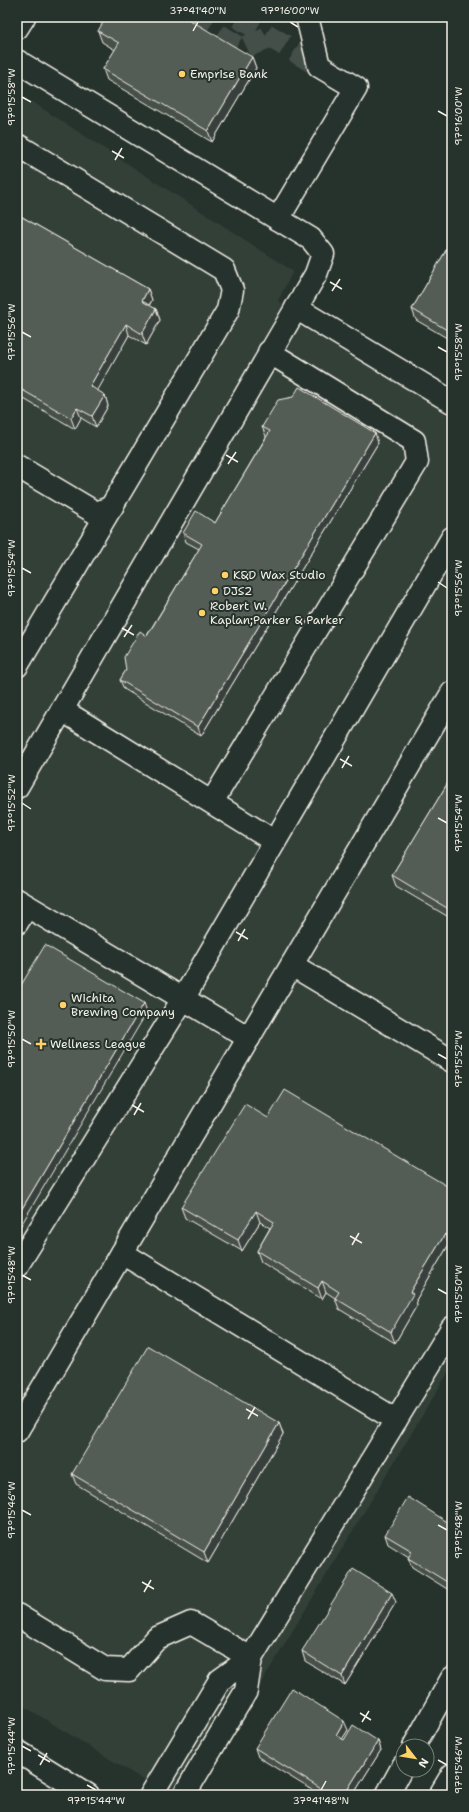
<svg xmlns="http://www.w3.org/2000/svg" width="469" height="1812" font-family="'Shantell Sans',sans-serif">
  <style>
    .built { fill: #333f39 }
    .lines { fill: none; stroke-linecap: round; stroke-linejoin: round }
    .minor-tunnel { stroke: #455049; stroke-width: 22; stroke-dasharray: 22 11; stroke-linecap: butt }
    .minor-casing { stroke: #f4f1e8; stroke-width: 25 }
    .major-casing { stroke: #f4f1e8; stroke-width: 25 }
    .minor { stroke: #26332d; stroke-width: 22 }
    .major { stroke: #26332d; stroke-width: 22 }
    .wall { fill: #474f49; stroke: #f4f1e8 }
    .shaded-wall { fill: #39403c; stroke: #f4f1e8 }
    .building { fill: #525c55; stroke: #f4f1e8 }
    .ticks { fill: none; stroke: #f4f1e8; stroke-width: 1.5 }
    .poi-dot { fill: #ffd166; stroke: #26332d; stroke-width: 1.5 }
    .labels { text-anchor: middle; stroke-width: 4; stroke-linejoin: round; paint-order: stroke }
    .poi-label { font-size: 12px; fill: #f4f1e8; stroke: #26332d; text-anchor: start }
    .neatline { fill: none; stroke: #f4f1e8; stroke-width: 1.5 }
    .ticks-label { font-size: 10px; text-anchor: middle; fill: #f4f1e8 }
  </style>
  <rect width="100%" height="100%" fill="#26332d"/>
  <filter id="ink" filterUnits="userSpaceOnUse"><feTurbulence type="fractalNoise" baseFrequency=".025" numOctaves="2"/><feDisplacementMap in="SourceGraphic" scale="8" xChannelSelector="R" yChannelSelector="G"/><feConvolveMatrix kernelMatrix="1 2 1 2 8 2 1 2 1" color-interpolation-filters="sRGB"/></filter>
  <g filter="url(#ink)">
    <!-- built -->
    <path class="built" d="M17,92L293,271L278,301L452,409V1366L194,1795H168L17,1702Z"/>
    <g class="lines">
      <!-- minor-tunnel -->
      <g class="minor-tunnel">
        <path d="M190,17L242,49L270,36"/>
        <path d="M238,17L319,66"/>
      </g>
      <!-- minor casing -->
      <g class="minor-casing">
        <g id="minor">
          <path d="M17,28L24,17"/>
          <path d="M17,61L311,239L323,254L316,274L17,787"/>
          <path d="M17,145L224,270L232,290L228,310L17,666"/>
          <path d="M278,219L356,88L319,66L307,17"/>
          <path d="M296,308L452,402"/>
          <path d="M17,466L96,513L112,507"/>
          <path d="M62,710L274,841"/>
          <path d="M212,802L417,462L414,441L269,352"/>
          <path d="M17,900L249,1038"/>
          <path d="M17,923L27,906"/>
          <path d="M292,965L452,1061"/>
          <path d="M122,1253L396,1420"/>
          <path d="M17,1266L183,999L452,538"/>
          <path d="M17,1431L452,693"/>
          <path d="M17,1615L105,1669L129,1670L157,1638L191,1623L251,1658L452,1328"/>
          <path d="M414,1746L452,1678"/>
          <path d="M151,1795L220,1680L251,1658L246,1691L184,1795"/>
          <path d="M387,1795L403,1766"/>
          <path d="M440,1795L452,1775"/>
        </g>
      </g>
      <!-- major casing -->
      <g class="major-casing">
        <path id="major" d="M17,1751L88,1795"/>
      </g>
      <!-- minor -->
      <use href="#minor" class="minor"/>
      <!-- major -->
      <use href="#major" class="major"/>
    </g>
    <!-- wall -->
    <g class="wall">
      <path d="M132,20L252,57L256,68L212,142L107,80L103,69L115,50L102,42L98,31Z"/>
      <path d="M17,214L148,289L152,300L149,306L156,309L160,320L146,345L129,335L97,391L105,395L108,406L96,427L81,418L75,429L17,395Z"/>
      <path d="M452,240V341L416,320L412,309Z"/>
      <path d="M262,427L378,443L201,736L124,689L120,680L199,549L186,542L183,533L215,523L266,437V436Z"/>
      <path d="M452,776V919L396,886L392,875Z"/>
      <path d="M268,1118L452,1189V1246L449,1244L416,1300L417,1305L395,1343L339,1309L335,1298L326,1292L322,1299L261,1262L257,1251L270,1228L260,1222L242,1251L185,1218L181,1207Z"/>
      <path d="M279,1423L283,1434L208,1563L76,1484L72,1474Z"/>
      <path d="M452,1525V1592L412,1567L408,1558L409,1557L388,1544L385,1535Z"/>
      <path d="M396,1602L345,1685L305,1661L302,1651Z"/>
      <path d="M348,1730L342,1739L344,1740L378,1741L381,1750L353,1795H320L258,1757L255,1748Z"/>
    </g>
    <!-- shaded-wall -->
    <g class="shaded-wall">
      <path d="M252,57L256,68L212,142L208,131Z"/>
      <path d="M148,289L152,300L145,312L142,301Z"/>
      <path d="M156,309L160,320L146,345L142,334Z"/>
      <path d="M126,324L129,335L94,397L90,386Z"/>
      <path d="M105,395L108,406L96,427L92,416Z"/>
      <path d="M77,408L81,418L75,429L71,418Z"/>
      <path d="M375,433L378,443L201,736L198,727Z"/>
      <path d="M144,1003L147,1012L17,1232V1217Z"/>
      <path d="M256,1211L260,1222L242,1251L238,1240Z"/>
      <path d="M452,1229V1245L448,1235Z"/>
      <path d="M445,1234L449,1244L416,1300L417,1305L395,1343L391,1332L410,1292Z"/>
      <path d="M322,1281L326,1292L322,1299L318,1288Z"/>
      <path d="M279,1423L283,1434L208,1563L204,1552Z"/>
      <path d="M392,1593L396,1602L345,1685L342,1676Z"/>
      <path d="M344,1721L348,1730L339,1744L336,1735Z"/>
      <path d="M378,1741L381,1750L353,1795H344Z"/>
    </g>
    <!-- building -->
    <g class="building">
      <path d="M106,17H127L132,20L134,17H185L252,57L208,131L103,69L119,43L98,31Z"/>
      <path d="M17,214L148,289L142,301L156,309L142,334L126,324L90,386L105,395L92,416L77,408L71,418L17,387Z"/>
      <path d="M452,240V333L412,309Z"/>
      <path d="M299,387L375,433L198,727L120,680L126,670L124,657L140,631L147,636L202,544L183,533L196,511L215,523L270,431L262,427L278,400L293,397Z"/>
      <path d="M452,776V911L392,875Z"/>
      <path d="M45,945L144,1003L17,1217V992Z"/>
      <path d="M285,1090L452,1189V1229L448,1235L445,1234L410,1292L413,1294L391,1332L335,1298L339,1292L322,1281L318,1288L257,1251L274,1222L256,1211L238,1240L181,1207L245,1104L268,1118Z"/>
      <path d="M148,1346L279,1423L204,1552L72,1474Z"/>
      <path d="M408,1497L452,1525V1585L408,1558L412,1551L385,1535Z"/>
      <path d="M353,1569L392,1593L342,1676L302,1651Z"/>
      <path d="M292,1688L344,1721L336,1735L344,1740L353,1725L378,1741L344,1795H331L255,1748Z"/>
    </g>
  </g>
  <!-- ticks -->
  <path class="ticks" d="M290,22L298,27M193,31L198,22M22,97L31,102M438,111L447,116M112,151L124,158M115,160L122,148M330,282L342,289M332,291L340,279M22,332L31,337M438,347L447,352M226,455L238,462M228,464L236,452M22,568L31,573M438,582L447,588M122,628L134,635M124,637L132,625M340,759L352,766M342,768L349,756M22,803L31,809M438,818L447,823M236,932L248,939M238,941L245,929M22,1039L31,1044M438,1054L447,1059M132,1105L144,1112M134,1115L141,1103M350,1236L362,1243M352,1245L359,1233M22,1275L31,1280M438,1289L447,1294M246,1409L258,1416M248,1419L255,1407M22,1510L31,1515M438,1525L447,1530M142,1582L154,1589M144,1592L151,1580M360,1713L371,1720M362,1722L369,1711M22,1746L31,1751M38,1755L50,1762M438,1760L447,1765M40,1765L47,1753M87,1785L96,1790M321,1790L326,1781"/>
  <!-- markers -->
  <g class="poi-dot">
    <circle cx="182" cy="74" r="4"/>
    <circle cx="225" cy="575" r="4"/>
    <circle cx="215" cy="591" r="4"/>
    <circle cx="202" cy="613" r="4"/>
    <circle cx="63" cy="1005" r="4"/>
    <path d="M39 1038h4v4h4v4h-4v4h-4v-4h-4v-4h4z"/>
  </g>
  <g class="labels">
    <!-- poi labels -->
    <g class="poi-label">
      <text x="190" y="78">Emprise Bank</text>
      <text x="233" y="579">K&amp;D Wax Studio</text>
      <text x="223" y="595">DJS2</text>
      <text x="210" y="610">Robert W.<tspan x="210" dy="14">Kaplan;Parker &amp; Parker</tspan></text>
      <text x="71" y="1002">Wichita<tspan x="71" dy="14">Brewing Company</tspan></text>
      <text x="50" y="1048">Wellness League</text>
    </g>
  </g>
  <!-- margin -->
  <rect width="469" height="1812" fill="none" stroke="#26332d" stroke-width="44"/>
  <!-- north arrow -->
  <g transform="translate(415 1758) rotate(121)"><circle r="19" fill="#26332d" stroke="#787f78"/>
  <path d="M0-3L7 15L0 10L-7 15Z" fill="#ffd166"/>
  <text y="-6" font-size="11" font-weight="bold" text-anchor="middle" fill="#f4f1e8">N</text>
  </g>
  <rect x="22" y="22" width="425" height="1768" class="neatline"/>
  <g class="ticks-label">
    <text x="198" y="14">37°41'40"N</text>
    <text x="290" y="14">97°16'00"W</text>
    <text transform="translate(11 97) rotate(-90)" y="4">97°15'58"W</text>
    <text transform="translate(458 116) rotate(-90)" y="4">97°16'00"W</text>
    <text transform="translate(11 332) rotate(-90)" y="4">97°15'56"W</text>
    <text transform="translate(458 352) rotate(-90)" y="4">97°15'58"W</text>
    <text transform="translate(11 568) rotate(-90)" y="4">97°15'54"W</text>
    <text transform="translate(458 588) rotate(-90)" y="4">97°15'56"W</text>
    <text transform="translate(11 803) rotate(-90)" y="4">97°15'52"W</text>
    <text transform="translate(458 823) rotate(-90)" y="4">97°15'54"W</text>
    <text transform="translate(11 1039) rotate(-90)" y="4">97°15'50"W</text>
    <text transform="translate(458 1059) rotate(-90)" y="4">97°15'52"W</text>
    <text transform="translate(11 1275) rotate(-90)" y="4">97°15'48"W</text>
    <text transform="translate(458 1294) rotate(-90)" y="4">97°15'50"W</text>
    <text transform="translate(11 1510) rotate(-90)" y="4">97°15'46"W</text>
    <text transform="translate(458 1530) rotate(-90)" y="4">97°15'48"W</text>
    <text transform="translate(11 1746) rotate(-90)" y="4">97°15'44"W</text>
    <text transform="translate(458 1765) rotate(-90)" y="4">97°15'46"W</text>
    <text x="96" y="1804">97°15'44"W</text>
    <text x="321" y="1804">37°41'48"N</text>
  </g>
</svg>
